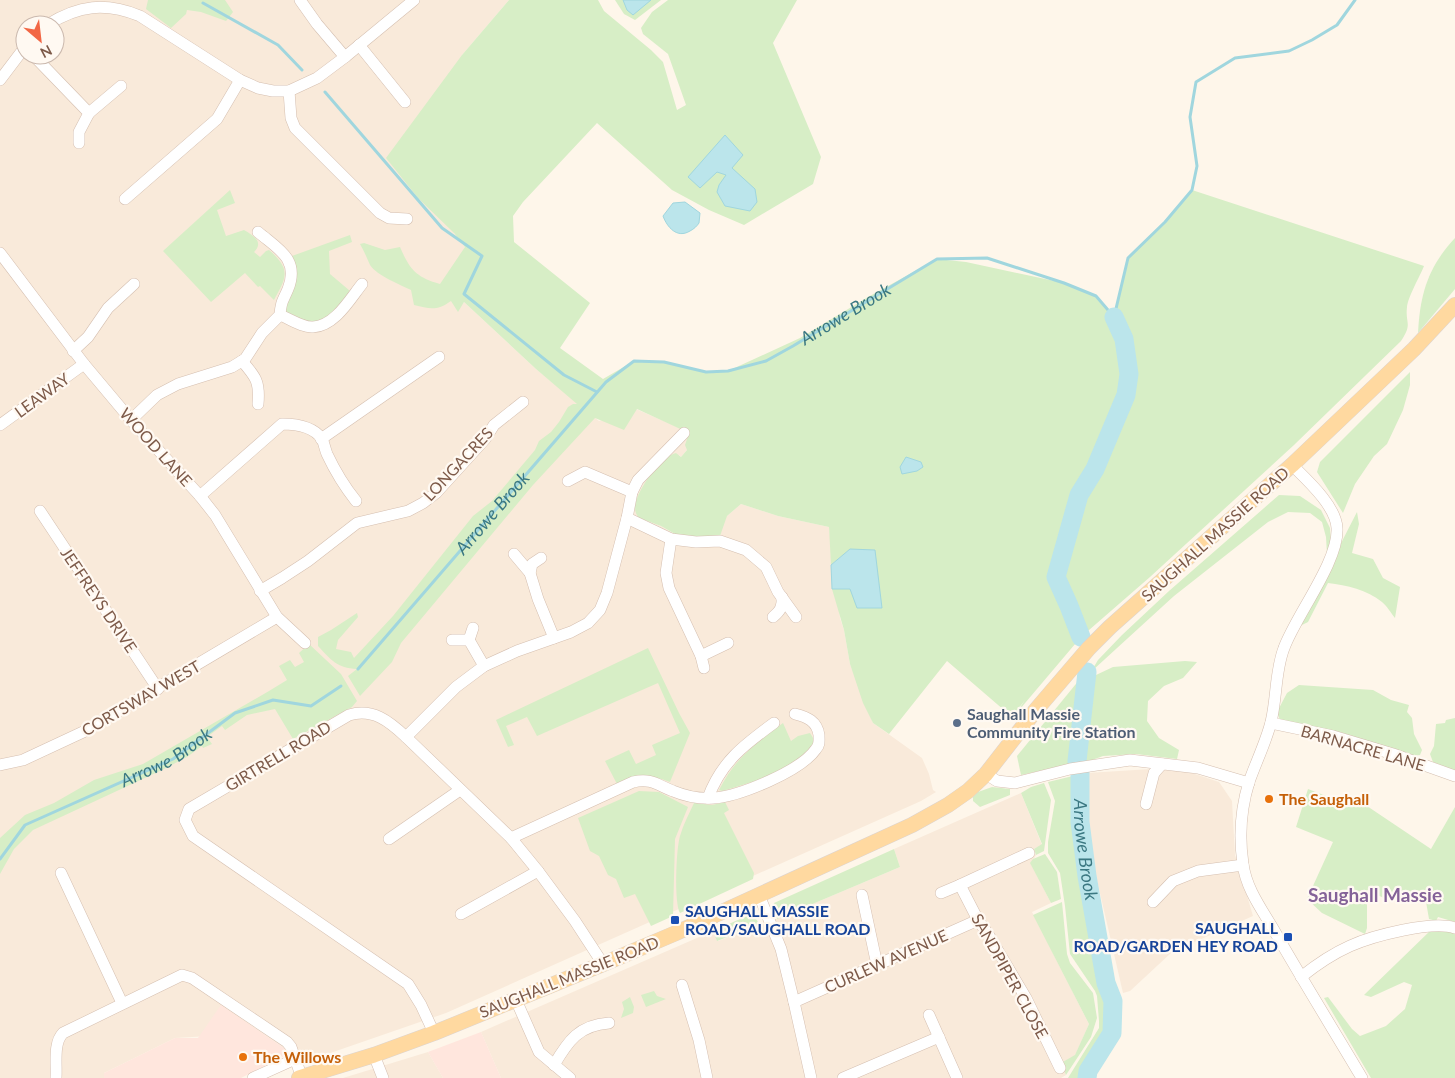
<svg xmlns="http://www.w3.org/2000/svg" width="1455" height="1078" font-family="Lato,sans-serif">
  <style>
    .residential { fill: #f9eada; fill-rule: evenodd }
    .commercial { fill: #ffe6dd }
    .green { fill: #d7eec6 }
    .water { fill: #bbe5eb; stroke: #a0d6de }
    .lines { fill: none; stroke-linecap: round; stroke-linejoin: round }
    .stream { stroke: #a0d6de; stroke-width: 3 }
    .river { stroke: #bbe5eb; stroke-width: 19 }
    .minor-casing { stroke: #d5bfb0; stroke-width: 12 }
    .major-casing { stroke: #ddd4d0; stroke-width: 16 }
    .minor { stroke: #fff; stroke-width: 11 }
    .major { stroke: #ffd9a0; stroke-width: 15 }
    .service-dot { fill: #5c6f8a; stroke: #fff9f2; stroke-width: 2 }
    .food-dot { fill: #e8710a; stroke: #fff9f2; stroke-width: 2 }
    .transit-dot { fill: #1a4fb4; stroke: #fff9f2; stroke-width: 2 }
    .labels { text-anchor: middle; stroke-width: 4.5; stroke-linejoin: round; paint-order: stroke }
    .street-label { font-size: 16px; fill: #7d5a49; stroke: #fff9f2 }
    .service-label { font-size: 16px; font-weight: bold; fill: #4e5e75; stroke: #fff9f2; text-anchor: start }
    .food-label { font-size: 16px; font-weight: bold; fill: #c56008; stroke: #fff9f2; text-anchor: start }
    .transit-label { font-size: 16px; font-weight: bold; fill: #164399; stroke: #fff9f2; text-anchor: start }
    .water-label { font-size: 18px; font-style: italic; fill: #3b7882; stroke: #fff9f2 }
    .quarter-label { font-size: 19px; font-weight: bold; fill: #846298; stroke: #fff9f2 }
  </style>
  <rect width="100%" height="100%" fill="#fef6ea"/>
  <!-- residential -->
  <g class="residential">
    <path d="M0,0H509L462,55L454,233L465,246L457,311L464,302L536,369L599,421L636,409L689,432L687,450L681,457L679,455L639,518L661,526L675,534L727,516L741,504L778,516L829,527L840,618L844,630L850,664L873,723L922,758L929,774L933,790L936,792L921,801L446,1013L313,1059L288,1054L284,1048L262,1033L175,1038L104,1073V1078H0ZM25,25H55V55H25Z"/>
    <path d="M1151,769L1189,772L1219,782L1232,801L1235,855L1253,916L1172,952L1130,991L1123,993L1085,828L1087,773Z"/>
    <path d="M1021,793L1042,845L1034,849L1036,855L1031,864L1051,903L1032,912L1089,1024L1075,1056L1061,1063L1066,1075L1061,1078H501L481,1032L713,931L718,941L777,919L900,867L894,849Z"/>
    <path d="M428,1052L443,1078H343Z"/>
  </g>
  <!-- commercial -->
  <g class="commercial">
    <path d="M221,1005L284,1048L288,1054L241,1078H104V1073L175,1038H198Z"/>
    <path d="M481,1032L501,1078H443L428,1052Z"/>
  </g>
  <!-- green -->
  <g class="green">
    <path d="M148,0H225L233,12L226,21L201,12L187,10L186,14L171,28L146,9Z"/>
    <path d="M509,0H598L604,11L651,50L663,62L677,110L686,105L668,54L643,34L641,28L652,12L668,0H797L773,43L821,157L813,184L744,225L709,210L672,190L597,123L523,202L513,216L514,242L590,303L560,348L603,379L634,361L664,362L706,372L728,371L800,338L868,297L937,259L966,262L1064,283L1096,296L1114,316L1128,258L1165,222L1192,190L1424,266C1420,276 1408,297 1407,307C1405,324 1413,323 1401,341L1294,445L1150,577L1081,637L1015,715L1025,700L1012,717L947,661L889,734L873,723L863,703L850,664L844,630L832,589H850V549L831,565L829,527L778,516L741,504L727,516L720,536H691L675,534L661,526L639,518C636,514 635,512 635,507C636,491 661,456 676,453L681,457L687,450L685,445L689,433L637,409L624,430L595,418L533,485L401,643L392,662L360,696L348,676L357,669C337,668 331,660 318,646V637L331,630L357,613L358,617L338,640L336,649L351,652L354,658L393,616L473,516L492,501L535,450L539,441L551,432L559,422L568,407L573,404H577L536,369L464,302L458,312L451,301C437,311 430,309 414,305L411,290C401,285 376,275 370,265C367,258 364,251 360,244L364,243L385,250L400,247C410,270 416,277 440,284L465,247L454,233L418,198L386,158L462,55Z"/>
    <path d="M615,0H661L635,20L624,14Z"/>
    <path d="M230,190L235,203L217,210L226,236L244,230C254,236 264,242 254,252L260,257L266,251L269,250C291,269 287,277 274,300L260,286L258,287L245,273L211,302L163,251Z"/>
    <path d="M350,235L352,242L329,251L330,274L350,291V293L329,316L312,323L292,317L287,314L285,308C292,291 302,274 292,256Z"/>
    <path d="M1455,238V289L1418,333C1420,294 1428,267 1455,238Z"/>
    <path d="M1410,372V385L1403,410L1387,444L1374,456L1355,484L1343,513L1317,472L1320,462Z"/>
    <path d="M1279,495L1300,496L1321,510L1330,528L1331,545L1327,554L1326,537L1322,522L1310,513L1288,512L1268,522L1174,596L1093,670L1096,675L1113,667L1185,661L1197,662L1183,678L1164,686L1148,701L1147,721L1159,738L1179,750L1177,759L1136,754L1103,756L1084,763L1086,674L1092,670L1098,660L1122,635L1169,591Z"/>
    <path d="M1357,512L1359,524L1352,553L1373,559L1383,578L1400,587L1395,618C1391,613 1387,606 1382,602C1367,590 1347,585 1328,583L1308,622L1298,627Z"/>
    <path d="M309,644L341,674L357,701L352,707L293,739L275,709L247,715L225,730L222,726L207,737L212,744L203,748L202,746L187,757L162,770L33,830L14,849L0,874V838L25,815L54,803L94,780L143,764L269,691L287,680L279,666L290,660L295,667L304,662L299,653Z"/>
    <path d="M648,648L679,713L690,733L670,782C646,773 640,777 617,784L605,761L629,750L636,764L656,755L652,745L680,733L658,683L537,736L527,717L506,726L514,745L508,747L496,720Z"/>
    <path d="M1080,679L1072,764L1021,775L1017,756Z"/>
    <path d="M1299,685L1373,690L1391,700L1409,705L1407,712L1412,718L1414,734L1422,750L1420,755L1410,756L1343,733L1280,720L1277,712L1287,693Z"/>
    <path d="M1455,718V771L1433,762L1430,754L1434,746L1436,724L1445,723L1446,720Z"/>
    <path d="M783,723L791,741L798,736L810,733L815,741C794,772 756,781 722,791L719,790C736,757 754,745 783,723Z"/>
    <path d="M1073,776L1078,779L1074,824L1078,868L1110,1020L1106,1036L1091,1055L1082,1078H1068L1099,1028V1021L1097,996L1095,991L1070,954L1065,906L1060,873L1048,853V842L1055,801L1048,782Z"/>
    <path d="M1044,783L1051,800L1044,851L1036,855L1034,849L1042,844L1021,793L1031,787Z"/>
    <path d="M992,787L1010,789V795L980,807L973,801V797L978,792Z"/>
    <path d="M1308,789L1342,802L1345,798L1364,804L1431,849L1455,807V922L1438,917L1436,921L1429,919L1425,896L1408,901H1390L1367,890V928L1365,934L1322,913L1307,899L1333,842L1296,827Z"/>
    <path d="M639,791L659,792L688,807L675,839L673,916L651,926L635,894L624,898L616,879L608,875L599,856L590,851L578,818Z"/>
    <path d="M725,802L729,810L724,813L754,873L753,879L680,913C674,903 676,849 680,836C683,825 689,814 694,803L712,805Z"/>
    <path d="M894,849L900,867L777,919L773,909L774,903Z"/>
    <path d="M1045,854L1057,872L1061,899L1051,903L1030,863L1033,859Z"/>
    <path d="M1062,902L1067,954L1070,963L1093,993L1097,1018L1091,1037L1066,1075L1061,1063L1075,1055L1089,1024L1033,915Z"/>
    <path d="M749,915L757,920L759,925L717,941L713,931Z"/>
    <path d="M1431,930H1445L1455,933V1078H1371L1324,998L1328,997L1352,1029L1360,1036L1386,1026L1405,1009L1412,985L1404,982L1371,997L1364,995Z"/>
    <path d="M654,991L657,996L666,999L646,1007L641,995Z"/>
    <path d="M630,997L634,1007L633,1013L621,1018L624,1009L622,1002Z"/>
  </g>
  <!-- water -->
  <g class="water">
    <path d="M623,0H651L633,15L627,10Z"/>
    <path d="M725,135L743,155L732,168L755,189L757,202L750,211L725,206L717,192L719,185L726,175L717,172L700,188L688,177Z"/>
    <path d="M685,202L700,213L699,223C697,226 694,229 690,231C677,239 667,227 663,216L673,203Z"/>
    <path d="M906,457L921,462L923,467L917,471L902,474L900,467Z"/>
    <path d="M850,549L875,550L882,608H857L850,589H832L831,565Z"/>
  </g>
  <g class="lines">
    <!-- stream -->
    <g class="stream">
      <path d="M203,3L278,45L302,70"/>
      <path d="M325,92L442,228L482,256L464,294L564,375L597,392"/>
      <path d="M1114,317L1128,258L1165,222L1192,190L1197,166L1190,117L1196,82L1235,58L1289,51L1312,40L1337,25L1355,0"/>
      <path id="s1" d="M358,669L606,382L634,361L664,362L706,372L728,371L766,361L793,346L937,259L987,258L1064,283L1096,296L1114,317"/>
      <path id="s2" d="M0,859L25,825L173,759L235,713L273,700L311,706L341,686"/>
    </g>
    <!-- river -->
    <g class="river">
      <path d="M1081,637L1069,606L1056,577L1079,495L1095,469L1126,395L1129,374L1124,339L1114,317"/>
      <path id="s3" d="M1087,672L1077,761L1080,773V822L1087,876L1106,983L1113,1001L1112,1033L1088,1071L1087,1078"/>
    </g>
    <!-- minor casing -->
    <g class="minor-casing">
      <g id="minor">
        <path d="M300,0L317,24L345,57"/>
        <path d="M47,25C79,5 105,2 140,16L240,80L258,88L273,91H289L317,78L345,57L414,0"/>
        <path d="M359,45L405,102"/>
        <path d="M33,55L89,113L79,132V143"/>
        <path d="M0,80L25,47"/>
        <path d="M289,91L291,118L295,128L380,213L389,218L407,219"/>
        <path d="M89,113L121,86"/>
        <path d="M125,199L217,119L240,80"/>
        <path d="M0,253L84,364L131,420L200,496L215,515L277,617L305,643"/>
        <path d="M280,315C290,319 303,328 313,327C335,326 350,299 362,284"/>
        <path d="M73,351L88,337L108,308L134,284"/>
        <path d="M242,361C256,377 260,382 258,404"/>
        <path d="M131,420L157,395L178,384L232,367L245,359L262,333L280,315C281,301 283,301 288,289C300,259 278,249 258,232"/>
        <path d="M0,425L84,364"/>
        <path d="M321,439L439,357"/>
        <path d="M1292,465C1307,480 1336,506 1337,528C1339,561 1296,615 1284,648C1275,671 1277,697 1271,722C1266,742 1256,762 1249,782C1241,808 1239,837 1243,864C1246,889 1263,911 1275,932C1303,981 1333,1029 1362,1078"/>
        <path d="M568,481L585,472L632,492"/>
        <path d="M200,496L282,424C296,424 313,426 322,439C324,443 325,449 327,454C335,471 344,486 356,501"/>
        <path d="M40,511L158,689"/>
        <path d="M627,518L671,539L696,542L720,541L746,550L766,567L778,592L796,617"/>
        <path d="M671,539L666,573L669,588L701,656L704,668"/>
        <path d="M514,554L530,573L538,599L554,638"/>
        <path d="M530,573L532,564L541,558"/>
        <path d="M260,591L282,578L308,561L357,523L408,511L423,503L436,493L485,439L494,425L523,402"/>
        <path d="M773,617C780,611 783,607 782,597"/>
        <path d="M452,640H469L484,666"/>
        <path d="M469,640L473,628"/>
        <path d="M701,656L728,643"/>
        <path d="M1271,723L1333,736L1393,754L1455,776"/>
        <path d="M406,737L456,687L484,666L517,651L571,632L588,623L600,610L607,593L627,518L632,492L638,480L684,433"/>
        <path d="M0,765L23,760L83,732L277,617"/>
        <path d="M986,774L997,781L1015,783L1070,769L1130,760L1198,768L1249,783"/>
        <path d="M708,798C721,762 744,745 774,723"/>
        <path d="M1146,804L1154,773L1162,764"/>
        <path d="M511,838L633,782C652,778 657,785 673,791C685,796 701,799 714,798C740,796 801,771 816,749C820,745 819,741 819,735C817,721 807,717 795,714"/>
        <path d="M389,839L460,790"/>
        <path d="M1029,853L960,885L978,920L988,934L1026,998L1060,1068"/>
        <path d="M61,873L122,1003"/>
        <path d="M941,893L960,885"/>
        <path d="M759,895L781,949L794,1002L811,1078"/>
        <path d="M862,895L877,965"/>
        <path d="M1153,902L1173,881L1198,871L1243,865"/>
        <path d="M461,914L538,871"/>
        <path d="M1301,977C1316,965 1332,954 1350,946C1372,936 1433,920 1455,928"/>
        <path d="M682,985L699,1040L707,1078"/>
        <path d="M516,1000L539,1052L570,1078"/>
        <path d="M794,1002L978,920"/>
        <path d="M929,1015L957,1078"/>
        <path d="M434,1033L421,1005L408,984L193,836L185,820L189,809L349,715C373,708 389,721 406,737L511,838L538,871L575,921L603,964"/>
        <path d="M374,1055L383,1078"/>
        <path d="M554,1065C568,1041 579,1025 609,1023"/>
        <path d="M56,1078C57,1064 53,1043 63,1033L182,975L192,978L287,1042L291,1047L302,1078"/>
        <path d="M253,1078L295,1059"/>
        <path d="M843,1078L939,1037"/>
      </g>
    </g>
    <!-- major casing -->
    <g class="major-casing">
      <path id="major" d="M299,1078L374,1055L434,1033L603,964L676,933L912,825L948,805L968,791L986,774L1035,711L1089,648L1110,627L1292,465L1414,349L1455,305"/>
    </g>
    <!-- minor -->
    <use href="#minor" class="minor"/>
    <!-- major -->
    <use href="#major" class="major"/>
  </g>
  <!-- markers -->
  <circle class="service-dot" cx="957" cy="723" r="5"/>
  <g class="food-dot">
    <circle cx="1269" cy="799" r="5"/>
    <circle cx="243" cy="1057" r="5"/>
  </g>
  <g class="transit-dot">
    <rect x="670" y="915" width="10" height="10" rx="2.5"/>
    <rect x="1283" y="932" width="10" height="10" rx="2.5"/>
  </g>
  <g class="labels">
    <!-- street labels -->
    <g class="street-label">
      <text transform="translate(42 395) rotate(-36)" y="6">LEAWAY</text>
      <text transform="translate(156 447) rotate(48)" y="6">WOOD LANE</text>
      <text transform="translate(458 464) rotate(-47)" y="6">LONGACRES</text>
      <text transform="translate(1215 534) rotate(-42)" y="6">SAUGHALL MASSIE ROAD</text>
      <text transform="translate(99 600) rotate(56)" y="6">JEFFREYS DRIVE</text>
      <text transform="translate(141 698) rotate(-30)" y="6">CORTSWAY WEST</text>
      <text transform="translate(1363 748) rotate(16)" y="6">BARNACRE LANE</text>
      <text transform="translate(278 756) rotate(-31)" y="6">GIRTRELL ROAD</text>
      <text transform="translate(886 961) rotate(-24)" y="6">CURLEW AVENUE</text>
      <text transform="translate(1010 976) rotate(61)" y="6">SANDPIPER CLOSE</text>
      <text transform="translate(569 977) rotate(-22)" y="6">SAUGHALL MASSIE ROAD</text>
    </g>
    <!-- service labels -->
    <g class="service-label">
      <text x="967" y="720">Saughall Massie<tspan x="967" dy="18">Community Fire Station</tspan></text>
    </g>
    <!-- food labels -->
    <g class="food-label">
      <text x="1279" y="805">The Saughall</text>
      <text x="253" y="1063">The Willows</text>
    </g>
    <!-- transit labels -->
    <g class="transit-label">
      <text x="685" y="917">SAUGHALL MASSIE<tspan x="685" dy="18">ROAD/SAUGHALL ROAD</tspan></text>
      <text x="1278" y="934" text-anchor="end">SAUGHALL<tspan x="1278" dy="18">ROAD/GARDEN HEY ROAD</tspan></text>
    </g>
    <!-- water labels -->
    <g class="water-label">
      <text dy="6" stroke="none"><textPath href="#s1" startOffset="641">Arrowe Brook</textPath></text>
      <text dy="6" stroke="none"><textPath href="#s1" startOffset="206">Arrowe Brook</textPath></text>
      <text dy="6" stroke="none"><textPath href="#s2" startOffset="199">Arrowe Brook</textPath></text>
      <text dy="6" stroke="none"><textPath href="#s3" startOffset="179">Arrowe Brook</textPath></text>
    </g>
    <!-- quarter labels -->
    <g class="quarter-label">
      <text x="1375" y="902">Saughall Massie</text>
    </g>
  </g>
  <!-- north arrow -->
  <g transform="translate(40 40) rotate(152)"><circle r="24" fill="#fff9f2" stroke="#cbb9ae"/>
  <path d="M0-4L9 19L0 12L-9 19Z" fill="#f26745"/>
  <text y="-8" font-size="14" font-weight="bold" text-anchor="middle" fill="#7d5a49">N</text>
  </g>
</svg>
